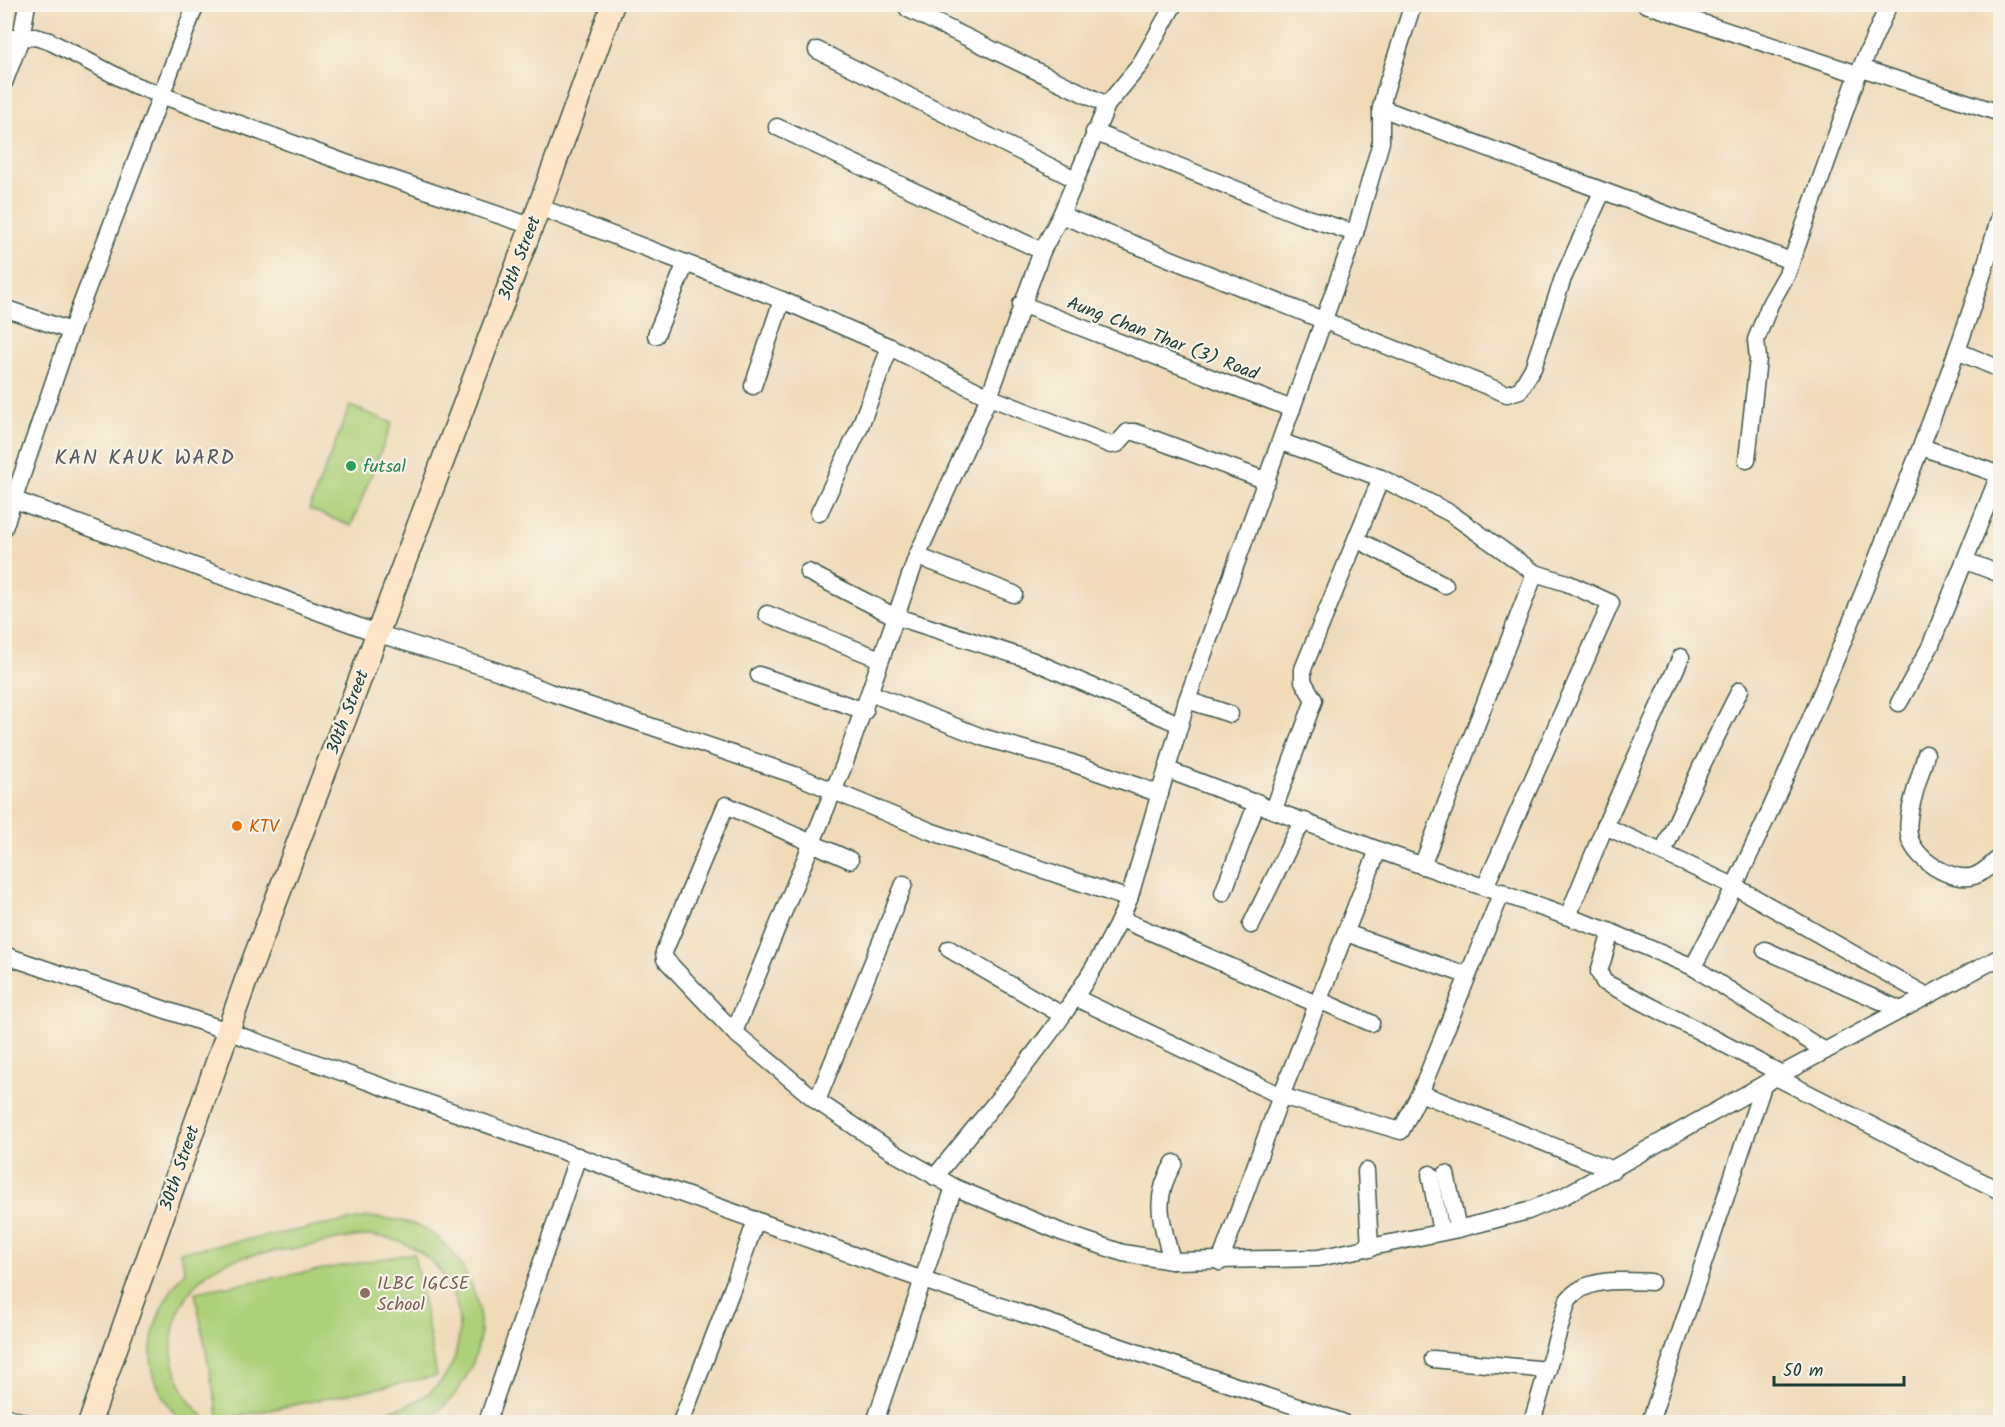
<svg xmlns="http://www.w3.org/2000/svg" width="2005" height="1427" font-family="Kalam,sans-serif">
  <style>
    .green { fill: #add079; stroke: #668656; stroke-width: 1.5 }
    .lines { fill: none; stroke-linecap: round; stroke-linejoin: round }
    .street-casing { stroke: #3e5548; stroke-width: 19 }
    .secondary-casing { stroke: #3e5548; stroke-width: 25 }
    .street { stroke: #fff; stroke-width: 16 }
    .secondary { stroke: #fde5c5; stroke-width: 22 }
    .leisure-dot { fill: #2e9e5b; stroke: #f7f3e8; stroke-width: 2 }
    .food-dot { fill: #e8710a; stroke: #f7f3e8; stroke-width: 2 }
    .education-dot { fill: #8d6e63; stroke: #f7f3e8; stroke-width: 2 }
    .labels { text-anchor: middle; stroke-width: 4.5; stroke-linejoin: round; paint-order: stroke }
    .street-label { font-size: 18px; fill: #1f3d34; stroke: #f7f3e8 }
    .leisure-label { font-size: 18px; fill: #27864d; stroke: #f7f3e8; text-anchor: start }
    .food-label { font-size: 18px; fill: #c56008; stroke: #f7f3e8; text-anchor: start }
    .education-label { font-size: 18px; fill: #785e54; stroke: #f7f3e8; text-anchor: start }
    .quarter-label { font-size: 21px; letter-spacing: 1.5px; fill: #585b60; stroke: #f7f3e8 }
  </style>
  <rect width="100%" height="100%" fill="#f7f3e8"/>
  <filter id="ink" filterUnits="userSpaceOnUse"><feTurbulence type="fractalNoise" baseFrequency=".0167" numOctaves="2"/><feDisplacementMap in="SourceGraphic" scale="12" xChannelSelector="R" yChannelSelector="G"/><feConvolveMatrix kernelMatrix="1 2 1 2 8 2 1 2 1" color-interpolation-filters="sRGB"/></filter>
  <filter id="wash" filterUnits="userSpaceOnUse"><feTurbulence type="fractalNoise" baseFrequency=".008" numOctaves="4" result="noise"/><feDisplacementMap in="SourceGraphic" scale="24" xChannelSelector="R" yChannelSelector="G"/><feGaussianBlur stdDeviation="1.35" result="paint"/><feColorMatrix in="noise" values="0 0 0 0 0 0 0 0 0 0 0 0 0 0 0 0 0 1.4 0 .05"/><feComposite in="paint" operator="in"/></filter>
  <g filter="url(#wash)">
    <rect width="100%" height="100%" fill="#efdbba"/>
    <!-- green -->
    <g class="green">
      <path d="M350,406L392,423L351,526L309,509Z"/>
      <path d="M368,1217C389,1219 412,1220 430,1232C457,1250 478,1288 480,1320C483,1358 456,1406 421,1421C409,1427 355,1423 339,1422C384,1413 443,1406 456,1352C471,1293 430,1237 369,1236C348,1235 323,1244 302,1247C278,1252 249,1253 226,1262C189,1278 164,1325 174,1364C179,1387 191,1410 212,1422H182C135,1372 146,1321 185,1271L180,1252Z"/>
      <path d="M414,1253L437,1376L219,1420L195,1292Z"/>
    </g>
  </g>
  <g filter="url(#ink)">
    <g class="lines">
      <!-- street casing -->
      <g class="street-casing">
        <g id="street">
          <path d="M1645,4L1858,74"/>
          <path d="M908,9L1107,105"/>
          <path d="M4,38L35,37L49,41L134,85L343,162L531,226"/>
          <path d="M817,50L1075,179"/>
          <path d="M1861,68L2000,113"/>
          <path d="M4,83L21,38L27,4"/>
          <path d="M1381,108L1791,261"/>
          <path d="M777,127L1042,251"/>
          <path d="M1094,132L1302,216L1355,233"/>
          <path d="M539,207L782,300L890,347L989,397L1111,445L1117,444L1128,432H1135L1267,481"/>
          <path d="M1061,215L1507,394L1520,390L1533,368L1563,278L1602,192"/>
          <path d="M1021,304L1292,409"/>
          <path d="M4,308L71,331"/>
          <path d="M656,335L685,265"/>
          <path d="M1957,351L2000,369"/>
          <path d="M753,386L782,300"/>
          <path d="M1282,442L1381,478L1450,513L1535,573L1567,583L1611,603L1485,887"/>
          <path d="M1922,447L2000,475"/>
          <path d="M1747,460L1758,359L1756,340L1770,304L1787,274L1858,74L1889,4"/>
          <path d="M4,496L376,633L497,671L549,692L795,775L930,831L1129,899"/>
          <path d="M819,513L859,429L890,347"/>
          <path d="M4,528L71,331L196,4"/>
          <path d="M1356,539L1445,585"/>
          <path d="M917,556L1014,594"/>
          <path d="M1966,561L2000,574"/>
          <path d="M808,572L894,616L1031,660L1179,724"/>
          <path d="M767,614L880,659"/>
          <path d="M1681,657L1605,826L1736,887L1927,996"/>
          <path d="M759,675L865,711"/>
          <path d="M870,693L982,737L1072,763L1160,794"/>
          <path d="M1187,700L1230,714"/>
          <path d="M1899,703L1930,647L1999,475"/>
          <path d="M1926,754C1921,775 1905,814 1909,835C1913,859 1952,883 1974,876C1985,872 1992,864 2000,857"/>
          <path d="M1168,770L1378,850L1611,932L1693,967L1825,1051"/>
          <path d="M1274,809L1314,700L1303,681V669L1381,478"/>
          <path d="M1663,852L1701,767L1740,690"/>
          <path d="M850,860L726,805L664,952L665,959L734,1032L817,1101L896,1154L954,1187L1061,1232L1123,1253L1172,1261L1318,1258L1458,1229L1528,1211L1564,1196L1782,1074L2000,957"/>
          <path d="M1422,866L1535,573"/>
          <path d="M1223,893L1257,802"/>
          <path d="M1568,916L1605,826"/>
          <path d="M1121,919L1319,1005"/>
          <path d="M1251,925L1296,833L1305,821"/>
          <path d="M1611,932L1599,972L1604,982L1782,1074"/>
          <path d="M1346,933L1466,975"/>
          <path d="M949,949L1062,1015"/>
          <path d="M1765,950L1901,1010"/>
          <path d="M4,955L210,1025L923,1280L1342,1422"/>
          <path d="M1693,967C1763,836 1820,699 1876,561C1921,447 1968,333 2000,215"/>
          <path d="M1074,997L1281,1096L1401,1131L1420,1093L1502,892"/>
          <path d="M1321,1001L1371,1023"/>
          <path d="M734,1032L844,765L917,556L989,397L1042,251L1061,215L1107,105L1140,65L1174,4"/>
          <path d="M1776,1077L2000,1191"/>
          <path d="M1420,1093L1613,1170"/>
          <path d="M817,1101L904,884"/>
          <path d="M1366,1171L1370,1249"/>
          <path d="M1430,1174L1441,1232"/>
          <path d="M1446,1174L1458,1229"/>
          <path d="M935,1177C1004,1090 1085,1003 1129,899L1187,700L1355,233L1381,142V108L1385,91L1413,4"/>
          <path d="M1172,1261C1162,1222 1151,1200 1174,1163"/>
          <path d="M1220,1262L1281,1096L1378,850"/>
          <path d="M1433,1359L1548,1370"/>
          <path d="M4,1416L23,1422"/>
          <path d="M487,1422L578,1156"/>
          <path d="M681,1422L734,1284L756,1220"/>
          <path d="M875,1422L954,1187"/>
          <path d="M1532,1422L1568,1300C1586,1276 1624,1281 1651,1282"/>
          <path d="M1650,1422L1763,1086"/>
        </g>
      </g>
      <!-- secondary casing -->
      <g class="secondary-casing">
        <path id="secondary" d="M90,1422L246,980L539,207L613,4"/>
      </g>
      <!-- street -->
      <use href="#street" class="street"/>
      <!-- secondary -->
      <use href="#secondary" class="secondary"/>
    </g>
  </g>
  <!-- markers -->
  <circle class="leisure-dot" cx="351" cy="466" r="6"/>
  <circle class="food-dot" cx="237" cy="826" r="6"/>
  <circle class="education-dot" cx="365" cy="1293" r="6"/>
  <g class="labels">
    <!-- street labels -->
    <g class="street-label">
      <text transform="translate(519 258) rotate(-69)" y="6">30th Street</text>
      <text transform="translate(1163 338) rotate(21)" y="6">Aung Chan Thar (3) Road</text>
      <text transform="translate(347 712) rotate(-69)" y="6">30th Street</text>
      <text transform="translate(179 1168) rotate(-71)" y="6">30th Street</text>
    </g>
    <!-- leisure labels -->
    <g class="leisure-label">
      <text x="363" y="472">futsal</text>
    </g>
    <!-- food labels -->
    <g class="food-label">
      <text x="249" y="832">KTV</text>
    </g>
    <!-- education labels -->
    <g class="education-label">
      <text x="377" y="1289">ILBC IGCSE<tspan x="377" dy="21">School</tspan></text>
    </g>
    <!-- quarter labels -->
    <g class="quarter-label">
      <text x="145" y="464">KAN KAUK WARD</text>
    </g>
  </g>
  <!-- margin -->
  <rect width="2005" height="1427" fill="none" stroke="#f7f3e8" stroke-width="24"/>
  <!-- scale -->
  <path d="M1774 1376v9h130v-9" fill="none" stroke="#1f3d34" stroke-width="3"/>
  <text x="1783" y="1376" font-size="18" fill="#1f3d34" stroke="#f7f3e8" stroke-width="4.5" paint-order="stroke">50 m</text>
</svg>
